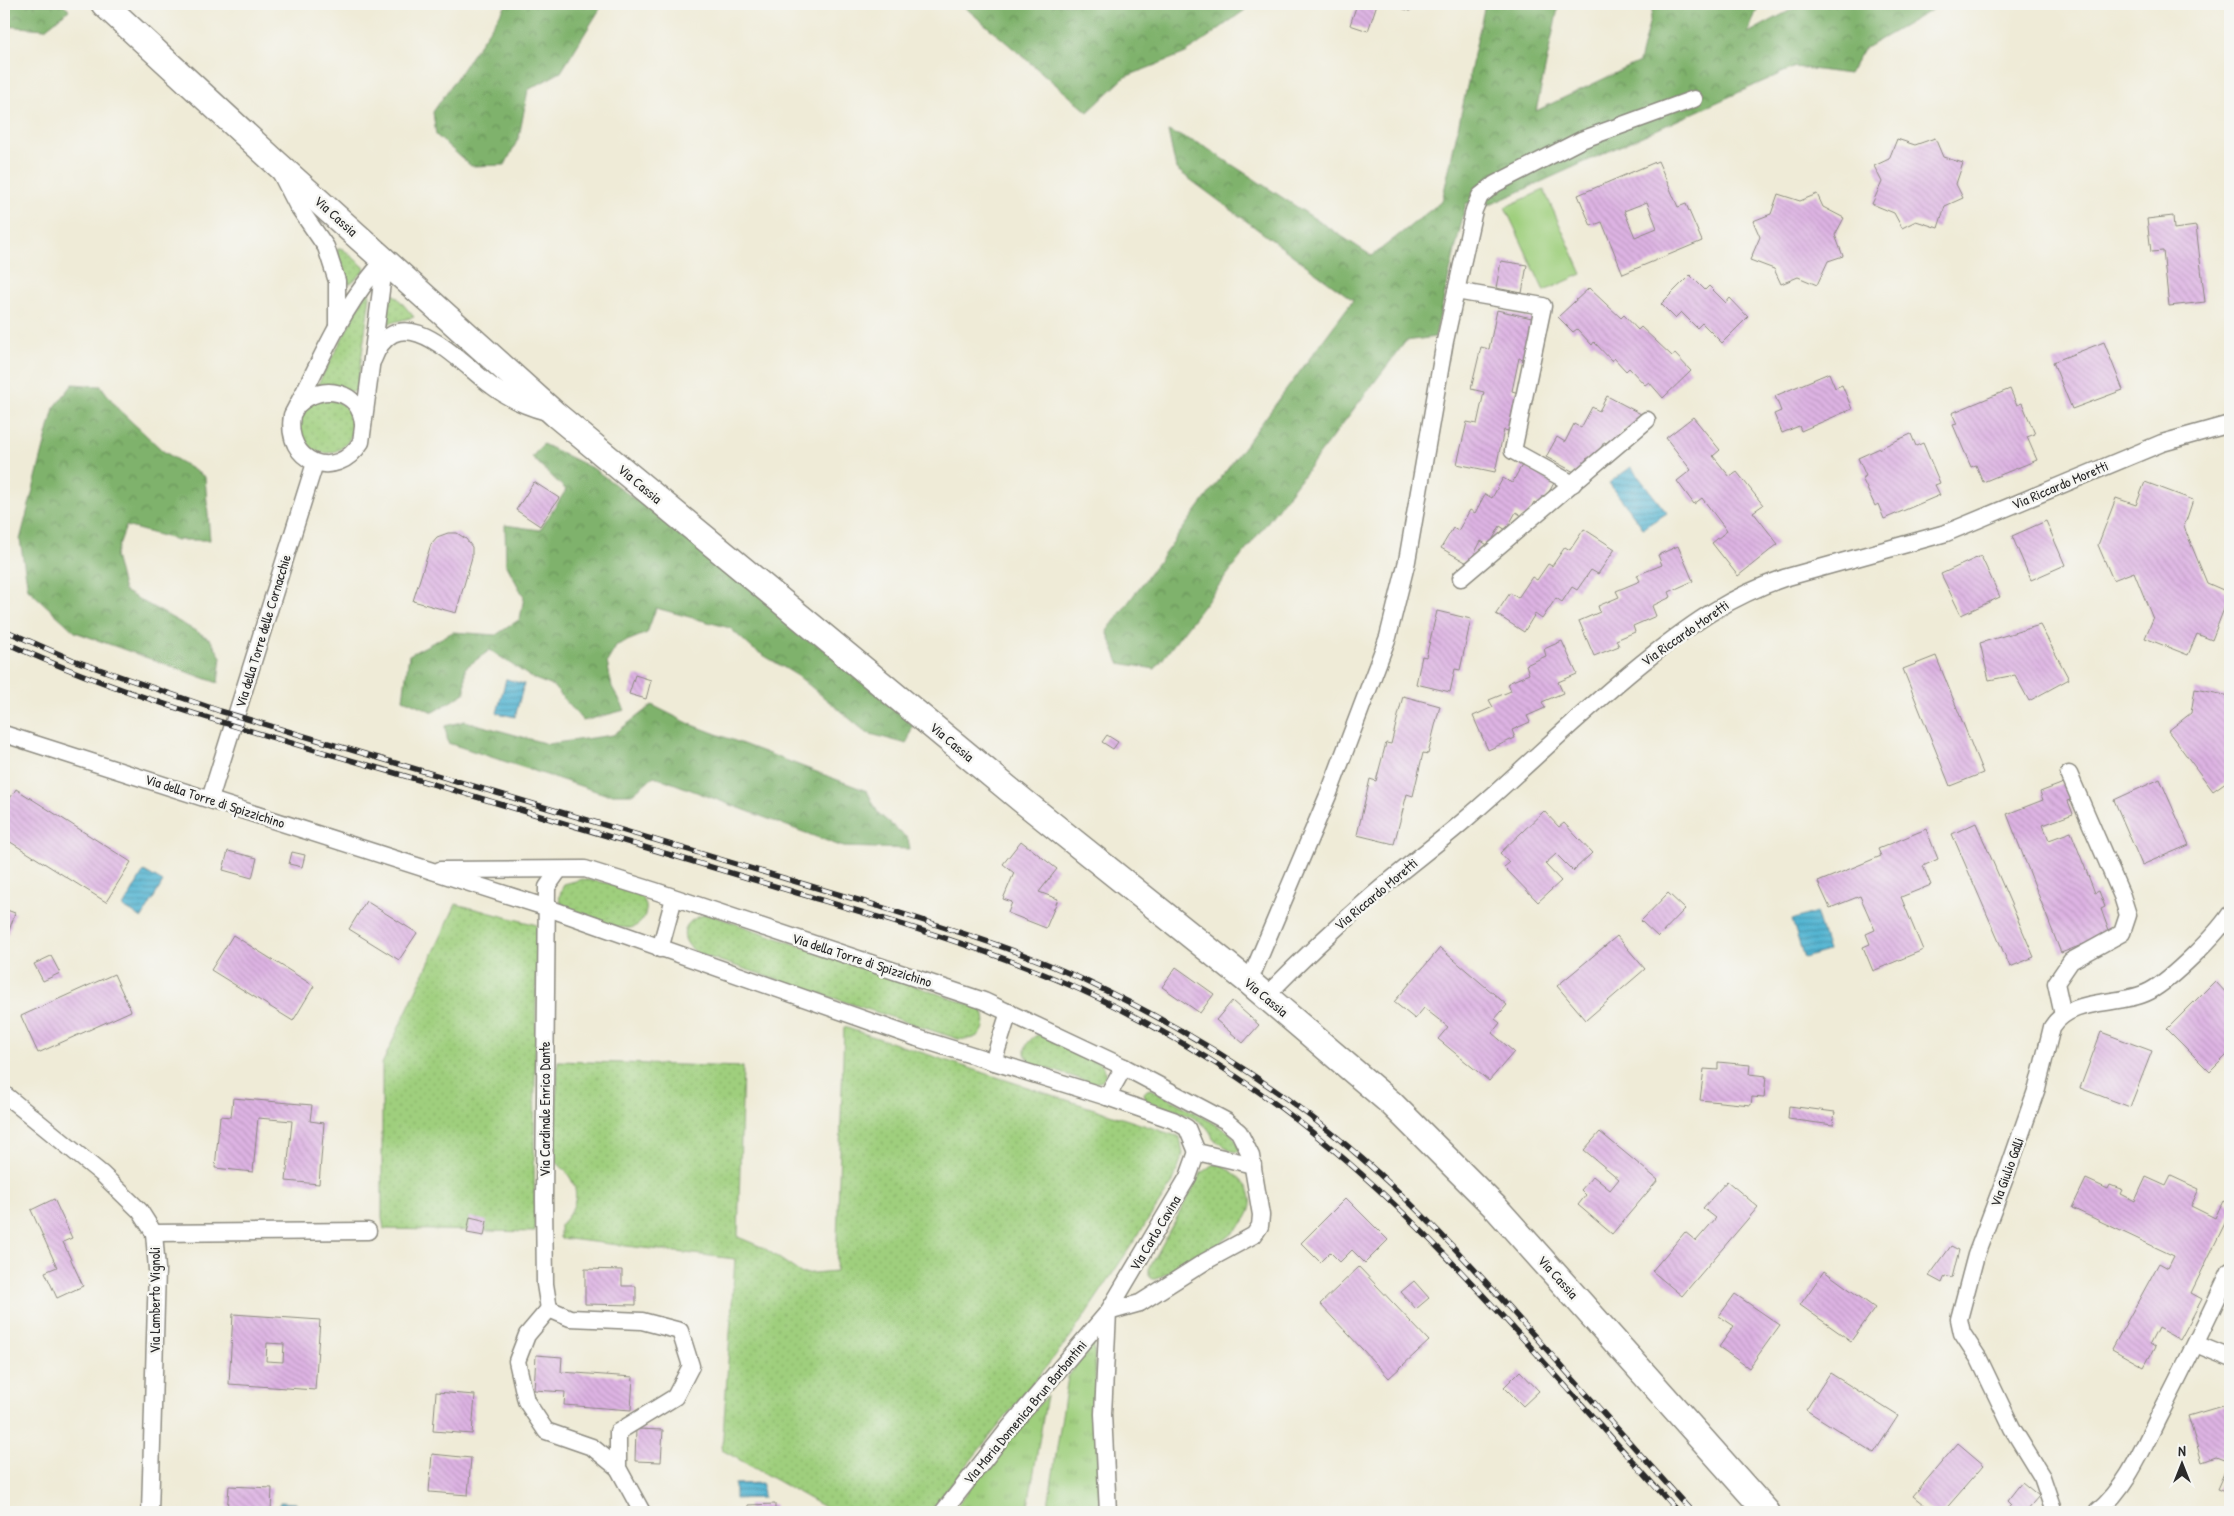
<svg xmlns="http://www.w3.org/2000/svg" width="2234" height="1516" font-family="'Patrick Hand',sans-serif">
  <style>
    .grass { fill: url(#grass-dots); stroke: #657d54 }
    .forest { fill: url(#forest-crowns); stroke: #556e4c }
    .park { fill: url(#park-tufts); stroke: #657d54 }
    .garden { fill: #9fcf7d; stroke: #657d54 }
    .water { fill: url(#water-rules); stroke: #40707e }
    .building { fill: url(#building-back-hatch); fill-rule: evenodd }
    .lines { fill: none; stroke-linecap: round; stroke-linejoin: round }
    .minor-casing { stroke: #8d8b81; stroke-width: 19 }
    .primary-casing { stroke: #8d8b81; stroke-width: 28 }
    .minor { stroke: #fff; stroke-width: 16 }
    .primary { stroke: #fff; stroke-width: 25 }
    .rail-casing { stroke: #2b2b2b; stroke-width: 5.5 }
    .rail { stroke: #f6f6f2; stroke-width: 4; stroke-dasharray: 11; stroke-linecap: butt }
    .labels { text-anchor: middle; stroke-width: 5; stroke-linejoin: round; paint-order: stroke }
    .street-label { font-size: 14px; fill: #2b2b2b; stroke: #f6f6f2 }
  </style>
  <defs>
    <pattern id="grass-dots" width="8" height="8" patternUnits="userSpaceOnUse" patternTransform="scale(1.25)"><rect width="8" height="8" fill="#9fcf7d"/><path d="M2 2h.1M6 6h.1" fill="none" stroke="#89b26c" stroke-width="1.8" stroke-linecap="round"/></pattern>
    <pattern id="forest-crowns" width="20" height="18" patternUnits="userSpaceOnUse" patternTransform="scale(1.25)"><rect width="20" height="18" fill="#7fb26c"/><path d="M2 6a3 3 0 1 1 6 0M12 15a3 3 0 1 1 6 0" fill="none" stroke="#689159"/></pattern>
    <pattern id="park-tufts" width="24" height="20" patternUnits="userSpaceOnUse" patternTransform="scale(1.25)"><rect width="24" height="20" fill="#9fcf7d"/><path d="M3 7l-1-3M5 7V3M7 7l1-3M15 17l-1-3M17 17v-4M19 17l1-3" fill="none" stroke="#89b26c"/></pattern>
    <pattern id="water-rules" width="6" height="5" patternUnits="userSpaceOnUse" patternTransform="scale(1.25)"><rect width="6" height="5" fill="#54b5d2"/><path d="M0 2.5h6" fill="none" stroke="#4693ab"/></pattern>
    <pattern id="building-back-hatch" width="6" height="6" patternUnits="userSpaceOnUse" patternTransform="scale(1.25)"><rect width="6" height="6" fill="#ddb3e3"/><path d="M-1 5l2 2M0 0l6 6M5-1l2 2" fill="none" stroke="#be9ac3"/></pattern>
  </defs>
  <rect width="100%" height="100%" fill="#f6f6f2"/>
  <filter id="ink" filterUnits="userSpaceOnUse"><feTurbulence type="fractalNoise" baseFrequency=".02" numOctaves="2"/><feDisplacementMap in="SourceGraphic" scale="10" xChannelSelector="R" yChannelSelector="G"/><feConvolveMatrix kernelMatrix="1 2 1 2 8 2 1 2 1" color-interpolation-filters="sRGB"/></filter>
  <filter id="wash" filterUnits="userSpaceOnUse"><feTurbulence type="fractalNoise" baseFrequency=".0096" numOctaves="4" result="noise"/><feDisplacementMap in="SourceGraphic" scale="20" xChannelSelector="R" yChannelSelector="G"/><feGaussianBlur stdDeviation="1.12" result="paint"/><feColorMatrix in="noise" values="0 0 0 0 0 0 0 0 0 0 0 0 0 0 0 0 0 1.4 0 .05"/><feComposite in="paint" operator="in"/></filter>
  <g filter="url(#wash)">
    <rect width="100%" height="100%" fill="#efebd7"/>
    <!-- grass -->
    <g class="grass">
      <path d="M339,248L343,249L364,267L365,270L351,283H347L345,280L337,251Z"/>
      <path d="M366,293H369L370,296L357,390L353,392L317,386Z"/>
      <path d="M390,294L395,295L414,317L386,324L384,322Z"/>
      <circle cx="326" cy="426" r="27"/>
      <path d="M583,879C601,883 658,886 644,917C642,922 636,927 630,928C618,929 564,914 560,902C558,896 562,890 564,884Z"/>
      <path d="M456,904L537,925L534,1159L535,1232L384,1229L382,1217V1064Z"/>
      <path d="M708,914L982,1009C990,1030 980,1041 958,1039L699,954C675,939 682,919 708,914Z"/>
      <path d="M844,1027L1180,1137L1183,1154L1172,1184L1071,1336L929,1512H833L722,1450L735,1259L560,1238V1225C584,1201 579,1181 554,1160L558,1061L743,1067L738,1237L764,1248L802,1274L836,1271Z"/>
      <path d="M1039,1034L1101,1064L1106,1072C1104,1080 1101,1082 1093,1083L1033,1064C1019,1054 1025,1041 1039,1034Z"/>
      <path d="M1152,1089L1229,1132L1235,1139L1241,1152L1232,1151L1213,1139C1208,1116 1166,1108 1146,1102L1144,1093L1147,1090Z"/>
      <path d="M1220,1164C1304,1211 1197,1258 1156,1279H1152L1149,1277V1269L1201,1173L1212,1165Z"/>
    </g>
    <!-- forest -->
    <g class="forest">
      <path d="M4,4H63L69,10L45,29L4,26Z"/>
      <path d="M507,4H603L561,72L528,90L519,137L505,165L471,166L436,135L433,112Z"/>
      <path d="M961,4H1244L1245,10L1186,53L1125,77L1088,112Z"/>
      <path d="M1485,4H1559L1536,111L1639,62L1654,4H1759L1748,33L1802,4H1942L1864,49L1849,74L1795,67L1492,204L1466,203L1435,337L1406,341L1155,669L1119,663L1107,631L1353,300L1176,169L1168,131L1202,145L1372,256L1442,201Z"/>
      <path d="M73,384L101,386L118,409L163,451L205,477L210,540H177L126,526L115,556L124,591L210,639L221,657L218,683L75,632L28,589L20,540L54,408Z"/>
      <path d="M543,444L594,469L778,604L913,724L907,744L867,733L798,676L753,649L730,628L656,608L647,633L617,645L607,662L612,687L625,710L583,721L553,686L532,678L490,650L465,668V693L433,712L403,699L409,655L453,632L496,635L520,619L524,597L506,564L505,525L540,530L566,490L532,457Z"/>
      <path d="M652,705L690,724L867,791L878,813L908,839L910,849L843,847L654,776L632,794H605L448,743L445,726L465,721L548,744L613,735Z"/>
    </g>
    <!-- park -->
    <g class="park">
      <path d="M1094,1339L1100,1512H1047L1068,1377Z"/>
      <path d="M1047,1395L1027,1512H952L994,1457Z"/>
    </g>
    <!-- garden -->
    <path class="garden" d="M1544,190L1582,274L1544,291L1505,207Z"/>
    <!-- water -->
    <g class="water">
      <path d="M1631,467L1667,513L1643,528L1609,483Z"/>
      <path d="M506,679L524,684L515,717L497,713Z"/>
      <path d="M144,871L163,882L142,918L123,907Z"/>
      <path d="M1816,912L1828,951L1804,958L1792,920Z"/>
      <path d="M762,1483L763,1498L735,1499V1484Z"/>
      <path d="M280,1502L296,1503V1512H279Z"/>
    </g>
    <g id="blocks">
      <!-- building -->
      <g class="building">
        <path d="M1357,4H1377L1368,31L1350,25Z"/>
        <path d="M1399,4H1412L1410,11L1398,7Z"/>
        <path d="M1935,138L1943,157L1963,163L1956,184L1963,198L1945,206L1938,228L1916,221L1902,228L1894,213L1872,204L1882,182L1874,166L1889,159L1897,139L1915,145Z"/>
        <path d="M1658,161L1678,207L1686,204L1702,241L1623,274L1602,222L1591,226L1578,195ZM1647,202L1657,228L1635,237L1624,211Z"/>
        <path d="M1778,194L1800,201L1817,194L1823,207L1844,218L1835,235L1843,256L1828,261L1817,285L1798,277L1781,284L1774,269L1750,260L1760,237L1753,221L1771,214Z"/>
        <path d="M2173,216L2174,229L2196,226L2205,302L2169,306L2163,251L2151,252L2147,219Z"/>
        <path d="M1501,261L1527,265L1522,293L1496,288Z"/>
        <path d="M1690,275L1705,290L1709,286L1726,303L1730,298L1748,317L1722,343L1702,323L1697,328L1681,312L1675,318L1661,304Z"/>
        <path d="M1589,288L1621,318L1624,315L1638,330L1641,327L1672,356L1675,354L1691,371L1663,398L1649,382L1645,385L1629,368L1626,371L1614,358L1612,361L1594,342L1592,345L1577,329L1573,332L1558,317Z"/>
        <path d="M1497,310L1536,319L1527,360L1519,358L1512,391L1522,394L1513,432L1504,430L1495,472L1457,464L1467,422L1477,424L1484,392L1471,389L1481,347L1489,349Z"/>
        <path d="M2104,342L2123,390L2072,409L2053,362Z"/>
        <path d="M1829,373L1835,388L1842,385L1852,409L1801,431L1799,426L1782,433L1774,414L1781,411L1775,396Z"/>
        <path d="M2010,389L2017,405L2022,403L2035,434L2027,437L2037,460L1983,482L1976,465L1971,467L1953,425L1957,424L1952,413Z"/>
        <path d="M1607,396L1641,414L1632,431L1624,427L1613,446L1604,442L1594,461L1587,458L1578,474L1546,457L1557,437L1565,442L1574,424L1581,428L1592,407L1599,411Z"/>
        <path d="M1693,417L1720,450L1713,456L1730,477L1737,472L1763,505L1753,512L1778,544L1738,576L1712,543L1727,531L1702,498L1694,504L1677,481L1691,470L1666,438Z"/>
        <path d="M1911,434L1916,446L1923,443L1940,483L1935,485L1940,495L1884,519L1878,504L1875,506L1862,478L1866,476L1858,458Z"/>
        <path d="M1522,465L1554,483L1541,506L1534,502L1525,518L1516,512L1506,530L1500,526L1489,546L1481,541L1469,564L1441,548L1453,528L1458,531L1470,510L1475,513L1485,494L1492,498L1503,478L1512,483Z"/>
        <path d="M534,482L559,498L540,526L516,510Z"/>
        <path d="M2145,482L2193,500L2184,527L2207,583L2230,593L2212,640L2197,634L2188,655L2145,638L2153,619L2134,572L2113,580L2098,545L2116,498L2136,505Z"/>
        <path d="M2046,521L2065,565L2031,580L2012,536Z"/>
        <path d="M1584,529L1615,549L1598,574L1591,570L1577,590L1572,587L1562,602L1556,598L1542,619L1535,614L1524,632L1496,614L1510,593L1518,598L1532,577L1537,580L1548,564L1552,566L1565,547L1570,550Z"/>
        <path d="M448,533H457L466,539L472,547V557L456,613L413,601L431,544L437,537Z"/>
        <path d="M1678,546L1693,581L1669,592L1671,597L1652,606L1656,616L1633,626L1635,632L1616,640L1619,646L1594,656L1579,621L1600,612L1598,606L1619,597L1616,591L1640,581L1637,575L1662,565L1658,555Z"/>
        <path d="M1981,556L2000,597L1961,615L1941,574Z"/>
        <path d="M1437,611L1471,619L1460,670L1455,669L1450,692L1416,684L1422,656L1426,657Z"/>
        <path d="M2040,625L2069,679L2029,701L2015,675L1989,680L1980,643Z"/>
        <path d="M1562,641L1577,674L1558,682L1563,693L1542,702L1545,708L1527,716L1530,722L1512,730L1515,738L1488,750L1473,716L1493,707L1489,700L1511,691L1508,683L1529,674L1526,665L1546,656L1544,649Z"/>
        <path d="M1936,656L1983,773L1950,786L1903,669Z"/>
        <path d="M635,675L651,680L646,699L629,694Z"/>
        <path d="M2195,689L2230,696V779L2213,791L2168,731L2191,713Z"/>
        <path d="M1403,696L1440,706L1428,754L1423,753L1413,796L1407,794L1394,844L1357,835L1370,779L1376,781L1386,743L1391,744Z"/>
        <path d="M1107,735L1118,742L1113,749L1102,742Z"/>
        <path d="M2160,779L2189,845L2142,865L2114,800Z"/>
        <path d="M2069,781L2076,798L2068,801L2073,814L2043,825L2049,840L2071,832L2095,893L2099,891L2105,907L2101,909L2110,934L2061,953L2007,814L2043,800L2040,792Z"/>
        <path d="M16,789L131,862L106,902L4,838V808Z"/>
        <path d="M1544,811L1559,827L1564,823L1592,853L1573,871L1556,854L1545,864L1561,881L1538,902L1504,867L1509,863L1500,853Z"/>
        <path d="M1976,823L2034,957L2010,967L1952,834Z"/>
        <path d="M1926,829L1938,859L1923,866L1931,885L1901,897L1923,950L1873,971L1863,947L1870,944L1866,934L1875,930L1860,896L1830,908L1818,882L1881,856L1878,849Z"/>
        <path d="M1021,841L1057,869L1039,892L1058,899L1046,928L1008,913L1012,902L1003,899L1014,873L1003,864Z"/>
        <path d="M228,851L257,858L252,878L223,870Z"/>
        <path d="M292,852L305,855L302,867L289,864Z"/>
        <path d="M1668,893L1685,909L1658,937L1641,921Z"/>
        <path d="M366,901L417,933L399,960L349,929Z"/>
        <path d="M4,909L15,913L7,937L4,936Z"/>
        <path d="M233,935L314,986L293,1021L211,970Z"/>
        <path d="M1617,936L1645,969L1586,1020L1557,986Z"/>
        <path d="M1440,948L1507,1005L1495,1019L1500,1023L1492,1033L1514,1052L1489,1081L1438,1039L1448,1027L1424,1008L1415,1019L1394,1002Z"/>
        <path d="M51,956L60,973L43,981L34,964Z"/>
        <path d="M1176,967L1214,994L1200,1013L1162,987Z"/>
        <path d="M114,974L131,1011L38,1053L21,1016Z"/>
        <path d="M2215,981L2230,997V1052L2210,1072L2167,1029Z"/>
        <path d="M1232,1001L1259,1025L1243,1043L1216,1020Z"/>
        <path d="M2101,1032L2152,1051L2130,1107L2080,1088Z"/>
        <path d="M1718,1062L1750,1065L1749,1074L1766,1076L1764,1098L1752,1097L1751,1105L1700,1100L1704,1069L1718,1070Z"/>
        <path d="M233,1098L312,1105L310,1121L324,1123L319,1184L286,1181L292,1121L258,1118L253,1172L215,1168L220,1116L231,1117Z"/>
        <path d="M1789,1106L1835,1112L1833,1125L1788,1119Z"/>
        <path d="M1600,1132L1658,1180L1612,1234L1578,1205L1586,1195L1581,1190L1593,1176L1610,1190L1619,1179L1584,1150Z"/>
        <path d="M2171,1176L2199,1189L2191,1206L2215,1218L2223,1201L2230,1205V1213L2191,1293L2202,1299L2180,1340L2158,1328L2150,1344L2155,1347L2144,1367L2112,1349L2159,1263L2168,1268L2174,1256L2072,1208L2086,1179L2108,1189L2110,1185L2123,1190L2121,1194L2135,1201L2146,1177L2166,1186Z"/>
        <path d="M1727,1181L1758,1207L1682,1296L1652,1271L1685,1232L1696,1241L1716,1218L1703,1208Z"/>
        <path d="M1346,1198L1388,1240L1365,1263L1352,1250L1340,1262L1330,1252L1320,1262L1301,1243Z"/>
        <path d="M54,1199L72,1238L63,1242L83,1286L57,1298L45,1272L57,1267L31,1210Z"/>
        <path d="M470,1217L487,1221L484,1236L467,1233Z"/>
        <path d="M1951,1246L1959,1250L1952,1278L1945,1276L1942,1283L1929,1276Z"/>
        <path d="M1359,1267L1429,1341L1389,1378L1320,1304Z"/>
        <path d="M585,1269L622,1270V1286H636V1305L585,1304Z"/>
        <path d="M1824,1271L1875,1308L1851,1341L1800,1305Z"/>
        <path d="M1414,1281L1429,1298L1416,1309L1401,1292Z"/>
        <path d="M1735,1294L1780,1325L1749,1368L1719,1347L1734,1326L1719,1316Z"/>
        <path d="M233,1314L320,1320L315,1390L229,1384ZM267,1343L284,1344L283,1362L266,1361Z"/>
        <path d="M536,1355L562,1357L561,1372L633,1377L631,1410L564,1405L565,1392L534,1390Z"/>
        <path d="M1520,1371L1539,1391L1523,1406L1504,1387Z"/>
        <path d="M1830,1373L1898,1416L1874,1453L1806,1410Z"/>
        <path d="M436,1392L475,1395L472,1434L433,1431Z"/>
        <path d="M2229,1404L2230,1408V1494L2217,1489L2229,1462L2216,1457L2202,1462L2188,1416Z"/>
        <path d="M636,1429L663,1430L661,1462L635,1461Z"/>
        <path d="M1958,1443L1984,1465L1943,1512H1933L1913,1496Z"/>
        <path d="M432,1454L471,1458L468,1495L429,1492Z"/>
        <path d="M2022,1482L2039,1496L2025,1512H2005L2011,1505L2007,1501Z"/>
        <path d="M229,1486L272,1488L271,1512H227Z"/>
        <path d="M775,1504V1512H748V1505Z"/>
      </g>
    </g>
  </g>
  <g filter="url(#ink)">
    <use href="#blocks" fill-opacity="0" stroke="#8d8b81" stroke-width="1"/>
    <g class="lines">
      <!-- minor casing -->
      <g class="minor-casing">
        <g id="minor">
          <path d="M280,172L297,205L326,247L337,281V325"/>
          <path d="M385,260L361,442C336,483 284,463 292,415C321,362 342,304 385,260Z"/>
          <path d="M1456,291L1543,306L1513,451L1573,484"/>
          <path d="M373,360C399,291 462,365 492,386C508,398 527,407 547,412"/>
          <path d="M299,404C322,383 360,390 363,424"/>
          <path d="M1461,578L1647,420"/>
          <path d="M4,734L548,908L917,1038L1107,1097L1173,1120L1187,1128L1197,1152"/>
          <path d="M210,799L315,463"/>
          <path d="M440,870L585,869L655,891L984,1001L1124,1067L1226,1121L1239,1132L1251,1156L1261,1215L1260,1226L1254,1235L1206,1261L1140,1303L1108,1312"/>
          <path d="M660,949L674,898"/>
          <path d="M1249,982L1329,793L1388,637L1407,561L1445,341L1474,210L1480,196L1495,184L1581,140L1694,99"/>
          <path d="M1265,997C1300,961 1335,928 1373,895C1403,869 1436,845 1466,819C1529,765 1586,707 1651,656C1695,621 1730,597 1784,578L1946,533L2162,443L2230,424"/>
          <path d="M2063,1015L2056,983L2071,961L2122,933L2128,915L2122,896L2069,774"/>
          <path d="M993,1062L1009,1012"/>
          <path d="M4,1094L102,1174L140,1211L154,1233L157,1269L150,1512"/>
          <path d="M1107,1097L1124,1067"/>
          <path d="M1197,1152L1253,1165"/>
          <path d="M154,1233L368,1231"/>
          <path d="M549,1309L545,1284L544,1199L547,887L559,870"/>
          <path d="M549,1309L570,1318L642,1321L680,1331L691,1366L675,1397L618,1432V1468L642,1512"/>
          <path d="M549,1309L527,1335L517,1361L526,1401L546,1431L592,1447L618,1468"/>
          <path d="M1108,1312L1103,1414L1108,1512"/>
          <path d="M2196,1344L2230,1358"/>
          <path d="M943,1512L1010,1427L1108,1312L1188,1177L1197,1152"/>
          <path d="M2054,1512L2042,1477L2012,1428L1979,1359L1962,1333L1959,1319L1976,1255L2010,1165L2037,1088L2052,1027C2071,996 2120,1007 2150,991C2172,979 2216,935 2230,914"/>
          <path d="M2097,1512C2127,1487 2142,1450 2159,1416C2184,1368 2207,1320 2230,1271"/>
        </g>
      </g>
      <!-- primary casing -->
      <g class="primary-casing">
        <path id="primary" d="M104,4L274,161L555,414L1023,801L1249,982L1392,1104L1496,1208L1767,1512"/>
      </g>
      <!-- minor -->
      <use href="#minor" class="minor"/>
      <!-- primary -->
      <use href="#primary" class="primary"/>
      <!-- rail casing -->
      <g class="rail-casing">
        <g id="rail">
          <path d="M4,630L73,660L220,711L878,906C949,929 1021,950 1088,982C1166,1019 1242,1064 1310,1116C1389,1176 1457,1249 1522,1322C1579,1385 1635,1449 1692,1512"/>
          <path d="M4,642C122,696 247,730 371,766C508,806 645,847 781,888C874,916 968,942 1058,980C1120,1006 1180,1040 1237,1077C1353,1154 1443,1250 1536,1353C1583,1406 1630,1459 1678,1512"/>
        </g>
      </g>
      <!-- rail -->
      <use href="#rail" class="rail"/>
    </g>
  </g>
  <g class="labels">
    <!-- street labels -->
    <g class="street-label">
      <text transform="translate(336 216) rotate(42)" y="5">Via Cassia</text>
      <text transform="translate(640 484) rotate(40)" y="5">Via Cassia</text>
      <text transform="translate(2060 485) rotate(-23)" y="5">Via Riccardo Moretti</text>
      <text transform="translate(263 631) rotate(-73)" y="5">Via della Torre delle Cornacchie</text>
      <text transform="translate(1685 633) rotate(-35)" y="5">Via Riccardo Moretti</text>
      <text transform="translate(952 742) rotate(40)" y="5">Via Cassia</text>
      <text transform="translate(215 801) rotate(18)" y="5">Via della Torre di Spizzichino</text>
      <text transform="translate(1376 894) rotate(-40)" y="5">Via Riccardo Moretti</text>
      <text transform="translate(862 960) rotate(18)" y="5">Via della Torre di Spizzichino</text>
      <text transform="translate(1266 997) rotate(40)" y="5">Via Cassia</text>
      <text transform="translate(545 1109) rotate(-90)" y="5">Via Cardinale Enrico Dante</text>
      <text transform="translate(2007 1172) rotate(-70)" y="5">Via Giulio Galli</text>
      <text transform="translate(1155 1233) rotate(-59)" y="5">Via Carlo Cavina</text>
      <text transform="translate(1558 1277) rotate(48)" y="5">Via Cassia</text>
      <text transform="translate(155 1300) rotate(-90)" y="5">Via Lamberto Vignoli</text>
      <text transform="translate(1025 1412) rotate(-50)" y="5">Via Maria Domenica Brun Barbantini</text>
    </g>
  </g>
  <!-- margin -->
  <rect width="2234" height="1516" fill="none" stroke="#f6f6f2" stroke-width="20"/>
  <!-- north arrow -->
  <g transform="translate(2182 1464)" stroke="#f6f6f2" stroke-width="4" paint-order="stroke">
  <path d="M0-4L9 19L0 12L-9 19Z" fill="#2b2b2b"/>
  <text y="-8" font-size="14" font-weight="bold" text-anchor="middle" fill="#2b2b2b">N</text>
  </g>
</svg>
